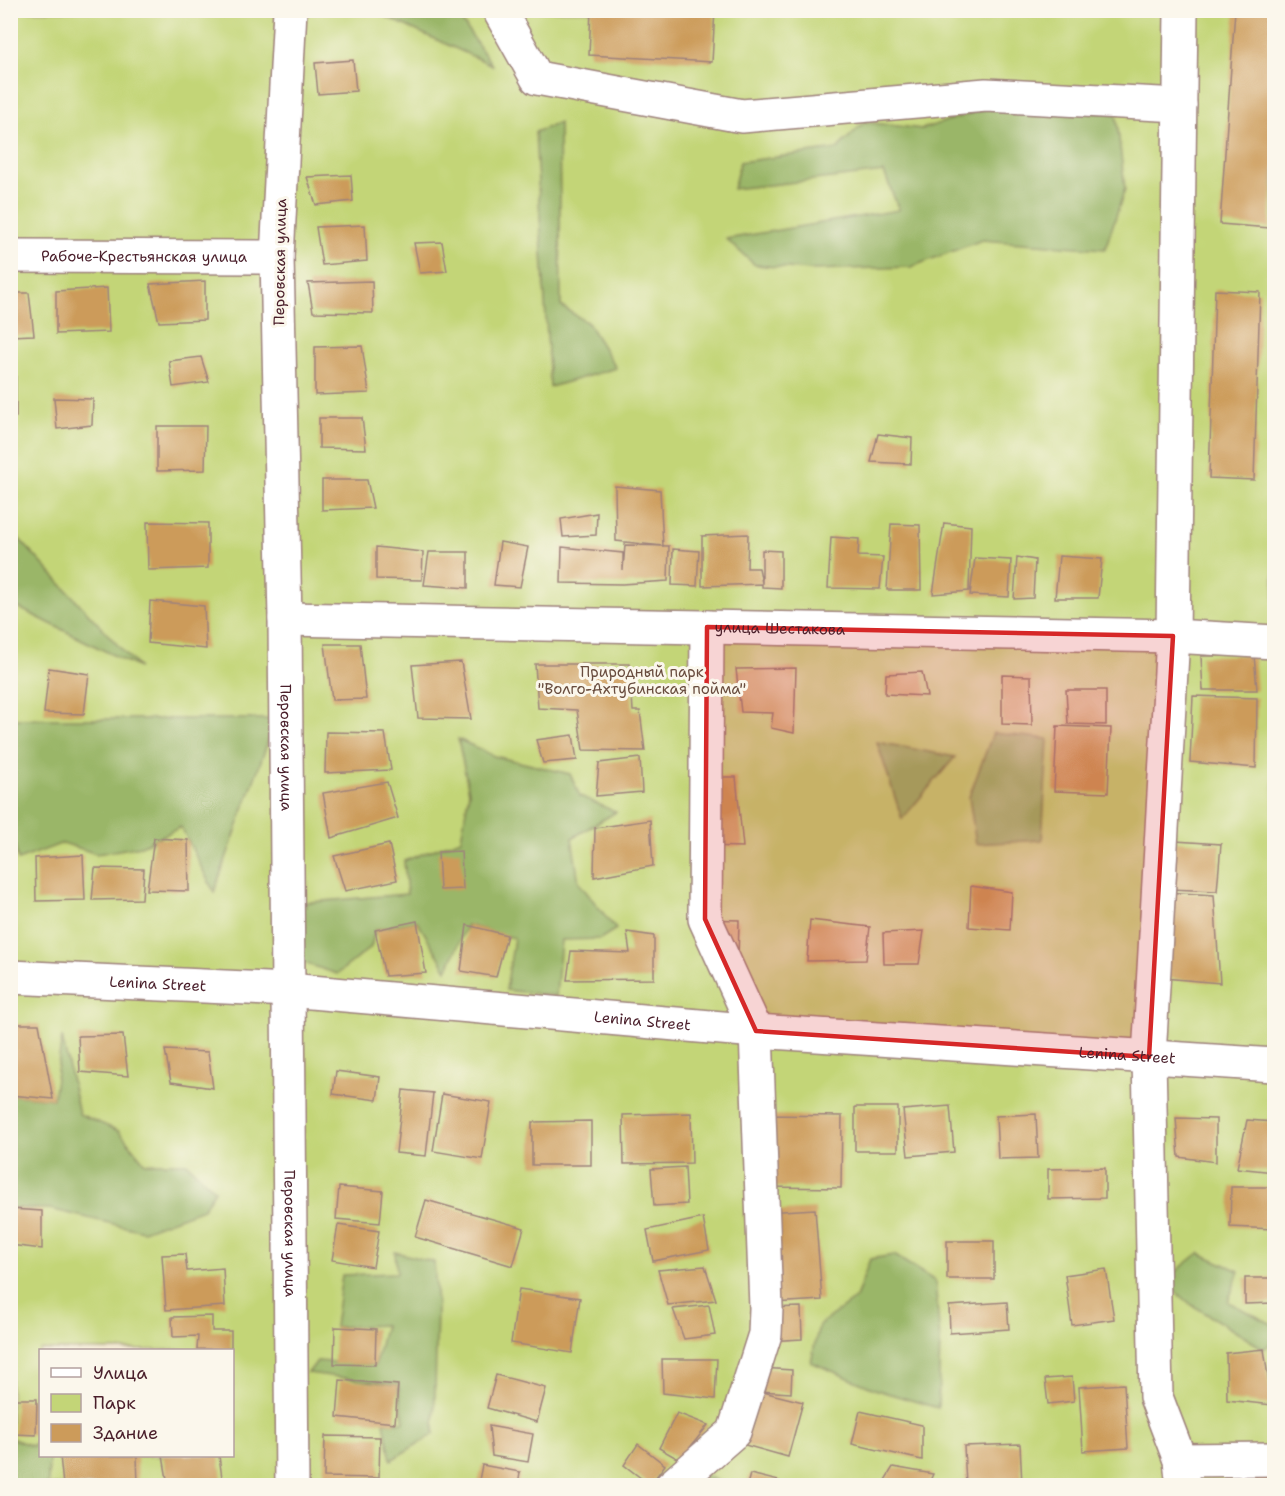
<svg xmlns="http://www.w3.org/2000/svg" width="1285" height="1496" font-family="'Shantell Sans',sans-serif">
  <style>
    .green { fill: #c3d577; stroke: #867a51; stroke-width: 1.5; fill-rule: evenodd }
    .forest { fill: #9ab668; stroke: #726a4a; stroke-width: 1.5 }
    .building { fill: #cc9b5a }
    .lines { fill: none; stroke-linecap: round; stroke-linejoin: round }
    .minor-casing { stroke: #9e827c; stroke-width: 36 }
    .minor { stroke: #fff; stroke-width: 33 }
    .marked { fill: #d62828; fill-opacity: 0.2; stroke: #d62828; stroke-width: 4.5; stroke-linejoin: round }
    .labels { text-anchor: middle; stroke-width: 6; stroke-linejoin: round; paint-order: stroke }
    .street-label { font-size: 15px; fill: #4a1f2b; stroke: #fbf7ec }
    .park-label { font-size: 15px; fill: #684c3e; stroke: #fbf7ec }
  </style>
  <rect width="100%" height="100%" fill="#fbf7ec"/>
  <filter id="ink" filterUnits="userSpaceOnUse"><feTurbulence type="fractalNoise" baseFrequency=".0167" numOctaves="2"/><feDisplacementMap in="SourceGraphic" scale="12" xChannelSelector="R" yChannelSelector="G"/><feConvolveMatrix kernelMatrix="1 2 1 2 8 2 1 2 1" color-interpolation-filters="sRGB"/></filter>
  <filter id="wash" filterUnits="userSpaceOnUse"><feTurbulence type="fractalNoise" baseFrequency=".008" numOctaves="4" result="noise"/><feDisplacementMap in="SourceGraphic" scale="24" xChannelSelector="R" yChannelSelector="G"/><feGaussianBlur stdDeviation="1.35" result="paint"/><feColorMatrix in="noise" values="0 0 0 0 0 0 0 0 0 0 0 0 0 0 0 0 0 1.4 0 .05"/><feComposite in="paint" operator="in"/></filter>
  <g filter="url(#wash)">
    <rect width="100%" height="100%" fill="#f2e6cc"/>
    <!-- green -->
    <path class="green" d="M10,11H1274V1485H11ZM40,1350H232V1456H40Z"/>
    <!-- forest -->
    <g class="forest">
      <path d="M373,11H455L492,65Z"/>
      <path d="M988,108L1116,113L1125,189L1105,249L982,240L911,267L810,270L755,265L726,239L899,210L884,172L733,189L740,162L837,149L864,122L922,129Z"/>
      <path d="M559,123L561,306L588,323L616,368L550,387L535,132Z"/>
      <path d="M11,530L139,668L11,604Z"/>
      <path d="M11,719H276L214,892L181,827L141,846L97,854L63,843L18,860L12,834H11Z"/>
      <path d="M993,733L1048,739L1042,840L976,844L969,797Z"/>
      <path d="M458,739L494,756L570,774L580,796L616,812L572,838L579,883L616,929L600,939L561,940L556,996L506,990L514,938L467,925L447,970L417,921L375,930L371,947L337,974L298,961L288,904L407,894L404,861L461,839L469,792Z"/>
      <path d="M877,742L955,757L902,819Z"/>
      <path d="M62,1037L79,1114L119,1131L145,1163H187L215,1190L203,1209L143,1231L50,1209L11,1208V1095L53,1099Z"/>
      <path d="M395,1252L434,1262L437,1306L434,1434L391,1460L384,1422H404L398,1385L308,1373L317,1361L375,1365L385,1325L335,1327L342,1275L397,1273Z"/>
      <path d="M1199,1253L1239,1271L1228,1302L1274,1325V1340L1264,1349L1187,1302L1164,1281Z"/>
      <path d="M894,1255L935,1281L940,1340L938,1408L877,1390L811,1362L819,1325L856,1298L870,1259Z"/>
      <path d="M40,1436V1456H49L48,1485H11V1438L32,1446Z"/>
      <path d="M699,1472L725,1485L688,1486Z"/>
    </g>
    <g id="blocks">
      <!-- building -->
      <g class="building">
        <path d="M591,10H715L712,62L589,55Z"/>
        <path d="M1235,10H1274V164L1270,228L1220,224Z"/>
        <path d="M353,60L356,91L318,94L315,63Z"/>
        <path d="M351,175L353,201L316,205L307,177Z"/>
        <path d="M365,225L367,261L322,265L316,227Z"/>
        <path d="M442,242L447,271L420,273L414,243Z"/>
        <path d="M205,281V320L159,322L150,284Z"/>
        <path d="M372,281L373,313L313,312L308,283Z"/>
        <path d="M107,288L109,332L56,334V291Z"/>
        <path d="M1215,290L1260,292L1254,480L1209,478Z"/>
        <path d="M10,293H29L34,335L10,336Z"/>
        <path d="M362,346L369,393L315,395V347Z"/>
        <path d="M201,357L209,382L173,387L169,361Z"/>
        <rect x="10" y="367" width="6" height="50"/>
        <path d="M54,398L93,399L92,425L57,429Z"/>
        <path d="M319,418H362L366,449L319,448Z"/>
        <path d="M157,426H206L205,470L157,471Z"/>
        <path d="M878,434L912,438L911,464L871,462Z"/>
        <path d="M322,480H367L373,508L322,510Z"/>
        <path d="M615,486L660,490L663,546L616,541Z"/>
        <path d="M597,513L596,535L563,537L561,519Z"/>
        <path d="M147,522L208,523V568L148,570Z"/>
        <path d="M944,523L971,526L969,591L933,594Z"/>
        <path d="M891,524L920,525L921,590H887Z"/>
        <path d="M748,534L747,568H759L762,583V550L781,551V588L762,587V584L702,586V536Z"/>
        <path d="M831,537L859,539L858,556L883,557L880,589L828,588Z"/>
        <path d="M500,542L528,547L520,587L494,585Z"/>
        <path d="M625,545L669,546L668,581L622,584L561,583L562,547L623,553V570Z"/>
        <path d="M376,547L423,552L422,580L376,579Z"/>
        <path d="M673,549L699,551L697,586L672,585Z"/>
        <path d="M429,552H468V588L424,585Z"/>
        <path d="M1059,556L1102,559L1098,598H1055Z"/>
        <path d="M1017,557L1035,560L1033,598L1014,599Z"/>
        <path d="M975,558L1011,560L1009,597L970,595Z"/>
        <path d="M150,601L204,606L206,649L148,643Z"/>
        <path d="M325,644H360L366,699L332,700Z"/>
        <path d="M1254,655L1257,690H1203L1201,656Z"/>
        <path d="M461,662L471,719L418,718L412,665Z"/>
        <path d="M535,664H630L633,711H640L645,751L583,750L577,710L538,708Z"/>
        <path d="M49,668L89,674L84,714L44,713Z"/>
        <path d="M796,668L794,733L771,728L773,713L741,712L736,669Z"/>
        <path d="M922,672L927,696L885,694L886,674Z"/>
        <path d="M1002,675L1031,676L1032,725L1002,724Z"/>
        <path d="M1066,690H1106V725L1068,724Z"/>
        <path d="M1193,696L1257,698L1256,768L1190,762Z"/>
        <path d="M1057,726L1111,728L1108,793L1054,791Z"/>
        <path d="M326,732L385,733L391,770L325,773Z"/>
        <path d="M573,735L577,760L543,763L536,740Z"/>
        <path d="M640,758L642,792L596,796L599,763Z"/>
        <path d="M699,777H736L743,847L706,846Z"/>
        <path d="M387,782L398,818L331,838L323,793Z"/>
        <path d="M650,820L653,866L594,877L595,828Z"/>
        <path d="M154,838L188,840L189,891L147,890Z"/>
        <path d="M1175,841L1221,844L1217,891L1169,889Z"/>
        <path d="M389,844L397,880L345,891L334,856Z"/>
        <path d="M461,851L463,889L440,890L438,852Z"/>
        <path d="M83,855L85,900L36,901L35,858Z"/>
        <path d="M95,868L144,869L142,899L92,900Z"/>
        <path d="M971,886L1012,892L1010,930L969,927Z"/>
        <path d="M1165,892L1214,895L1220,983L1164,978Z"/>
        <path d="M705,919L739,920L738,962Z"/>
        <path d="M810,920L870,927L866,960L807,961Z"/>
        <path d="M417,921L426,973L385,976L375,930Z"/>
        <path d="M467,925L507,935L496,977L461,971Z"/>
        <path d="M924,931L919,964H884L883,933Z"/>
        <path d="M627,932L654,936V979L567,980L571,951L630,953Z"/>
        <path d="M10,1024H39L53,1099L10,1095Z"/>
        <path d="M123,1035L128,1076L80,1072L78,1036Z"/>
        <path d="M165,1050L208,1052L213,1088L171,1082Z"/>
        <path d="M336,1071L380,1077L377,1100L333,1094Z"/>
        <path d="M403,1090L433,1093L426,1156L396,1153Z"/>
        <path d="M442,1094L491,1102L482,1159L433,1151Z"/>
        <path d="M950,1106L954,1152L908,1156L903,1110Z"/>
        <rect x="855" y="1107" width="43" height="44"/>
        <path d="M691,1113L692,1163L624,1164L623,1115Z"/>
        <path d="M1036,1114L1038,1158L998,1159L996,1116Z"/>
        <path d="M765,1115L842,1116L841,1188L765,1187Z"/>
        <path d="M1176,1118L1216,1119V1162L1179,1157Z"/>
        <path d="M1247,1120L1274,1122V1172L1237,1168Z"/>
        <path d="M591,1121V1165H532V1122Z"/>
        <path d="M685,1167L687,1204L654,1206L651,1169Z"/>
        <path d="M1105,1168V1198L1048,1199V1169Z"/>
        <path d="M339,1187L383,1191L380,1223L336,1219Z"/>
        <path d="M1231,1187H1274V1229L1230,1227Z"/>
        <path d="M426,1200L524,1228L513,1266L415,1237Z"/>
        <path d="M10,1209L42,1211V1249L10,1245Z"/>
        <path d="M815,1209L822,1300L773,1303L766,1212Z"/>
        <path d="M703,1218L709,1250L653,1261L647,1230Z"/>
        <path d="M338,1225L379,1231L373,1267L332,1260Z"/>
        <rect x="947" y="1241" width="47" height="38"/>
        <path d="M185,1254L187,1271L223,1268L225,1306L166,1310L162,1255Z"/>
        <path d="M705,1266L716,1300L668,1305L658,1270Z"/>
        <path d="M1106,1269L1114,1319L1072,1325L1065,1275Z"/>
        <path d="M1245,1278H1274V1303L1245,1304Z"/>
        <path d="M519,1289L580,1298L572,1353L511,1343Z"/>
        <path d="M1007,1302L1009,1329L950,1333L949,1306Z"/>
        <path d="M709,1305L715,1335L684,1339L673,1309Z"/>
        <path d="M801,1307L802,1339L767,1341L766,1308Z"/>
        <path d="M212,1316V1331H231V1350L197,1349L198,1336L173,1337L172,1317Z"/>
        <path d="M335,1327L376,1329L375,1365L334,1364Z"/>
        <path d="M1264,1349L1272,1405L1227,1400L1226,1353Z"/>
        <path d="M662,1359H717L715,1399L663,1393Z"/>
        <path d="M761,1368L792,1370L791,1393L759,1391L803,1402L788,1457L745,1445L759,1391Z"/>
        <path d="M496,1375L546,1388L537,1422L487,1408Z"/>
        <path d="M1072,1377L1074,1401L1048,1404L1045,1379Z"/>
        <path d="M340,1380L398,1385L395,1423L337,1417Z"/>
        <path d="M1124,1384L1128,1448L1083,1451L1079,1387Z"/>
        <path d="M15,1399H37L36,1435L14,1434Z"/>
        <path d="M860,1411L922,1425V1460L852,1444Z"/>
        <path d="M677,1413L708,1425L680,1460L659,1448Z"/>
        <path d="M489,1426L533,1434L528,1462L492,1456Z"/>
        <path d="M325,1436L380,1437L379,1478L324,1477Z"/>
        <path d="M638,1444L665,1465L650,1485L624,1465Z"/>
        <path d="M1020,1444L1022,1484L966,1485L964,1446Z"/>
        <path d="M60,1456H137L138,1485H63Z"/>
        <path d="M163,1456H219L223,1485H168Z"/>
        <path d="M482,1465L520,1472L518,1485H478Z"/>
        <path d="M893,1467L933,1474L928,1485H882Z"/>
        <path d="M1274,1472V1485H1257L1256,1474Z"/>
        <path d="M750,1474L779,1481L778,1485H747Z"/>
        <path d="M1066,1482L1125,1484V1485H1066Z"/>
      </g>
    </g>
  </g>
  <g filter="url(#ink)">
    <use href="#blocks" fill-opacity="0" stroke="#9e827c" stroke-width="1.5"/>
    <g class="lines">
      <!-- minor casing -->
      <g class="minor-casing">
        <g id="minor">
          <path id="s1" d="M290,10L277,257L285,619L292,1486"/>
          <path d="M499,10L537,78L742,116L986,95L1180,105"/>
          <path d="M1181,10L1173,636L1149,1057L1156,1397L1180,1460L1183,1486"/>
          <path id="s2" d="M10,256L277,257"/>
          <path id="s3" d="M285,619L1173,636L1274,642"/>
          <path id="s4" d="M10,977L288,990L756,1031L1274,1065"/>
          <path d="M1180,1460L1274,1459"/>
          <path d="M672,1486L734,1432L765,1334L766,1308L756,1031L705,919L707,627"/>
        </g>
      </g>
      <!-- minor -->
      <use href="#minor" class="minor"/>
    </g>
  </g>
  <!-- marked area -->
  <path class="marked" d="M707,627L1173,636L1149,1057L756,1031L705,919Z"/>
  <g class="labels">
    <!-- street labels -->
    <g class="street-label">
      <text dy="5" stroke="none"><textPath href="#s2" startOffset="134">Рабоче-Крестьянская улица</textPath></text>
      <text transform="translate(280 262) rotate(-89)" y="5">Перовская улица</text>
      <text dy="5" stroke="none"><textPath href="#s3" startOffset="495">улица Шестакова</textPath></text>
      <text dy="5" stroke="none"><textPath href="#s1" startOffset="738">Перовская улица</textPath></text>
      <text dy="5" stroke="none"><textPath href="#s4" startOffset="148">Lenina Street</textPath></text>
      <text dy="5" stroke="none"><textPath href="#s4" startOffset="634">Lenina Street</textPath></text>
      <text dy="5" stroke="none"><textPath href="#s4" startOffset="1120">Lenina Street</textPath></text>
      <text dy="5" stroke="none"><textPath href="#s1" startOffset="1224">Перовская улица</textPath></text>
    </g>
    <!-- park labels -->
    <g class="park-label">
      <text x="642" y="677">Природный парк<tspan x="642" dy="17">"Волго-Ахтубинская пойма"</tspan></text>
    </g>
  </g>
  <!-- margin -->
  <rect width="1285" height="1496" fill="none" stroke="#fbf7ec" stroke-width="36"/>
  <!-- legend -->
  <rect x="39" y="1349" width="195" height="108" fill="#fbf7ec" stroke="#b4a19f" stroke-width="1.5"/>
  <rect x="51" y="1368" width="30" height="9" fill="#ffffff" stroke="#b4a19f" stroke-width="1.5"/>
  <text x="93" y="1379" font-size="18" fill="#4a1f2b">Улица</text>
  <rect x="51" y="1394" width="30" height="18" fill="#c3d577" stroke="#b4a19f" stroke-width="1.5"/>
  <text x="93" y="1409" font-size="18" fill="#4a1f2b">Парк</text>
  <rect x="51" y="1424" width="30" height="18" fill="#cc9b5a" stroke="#b4a19f" stroke-width="1.5"/>
  <text x="93" y="1439" font-size="18" fill="#4a1f2b">Здание</text>
</svg>
